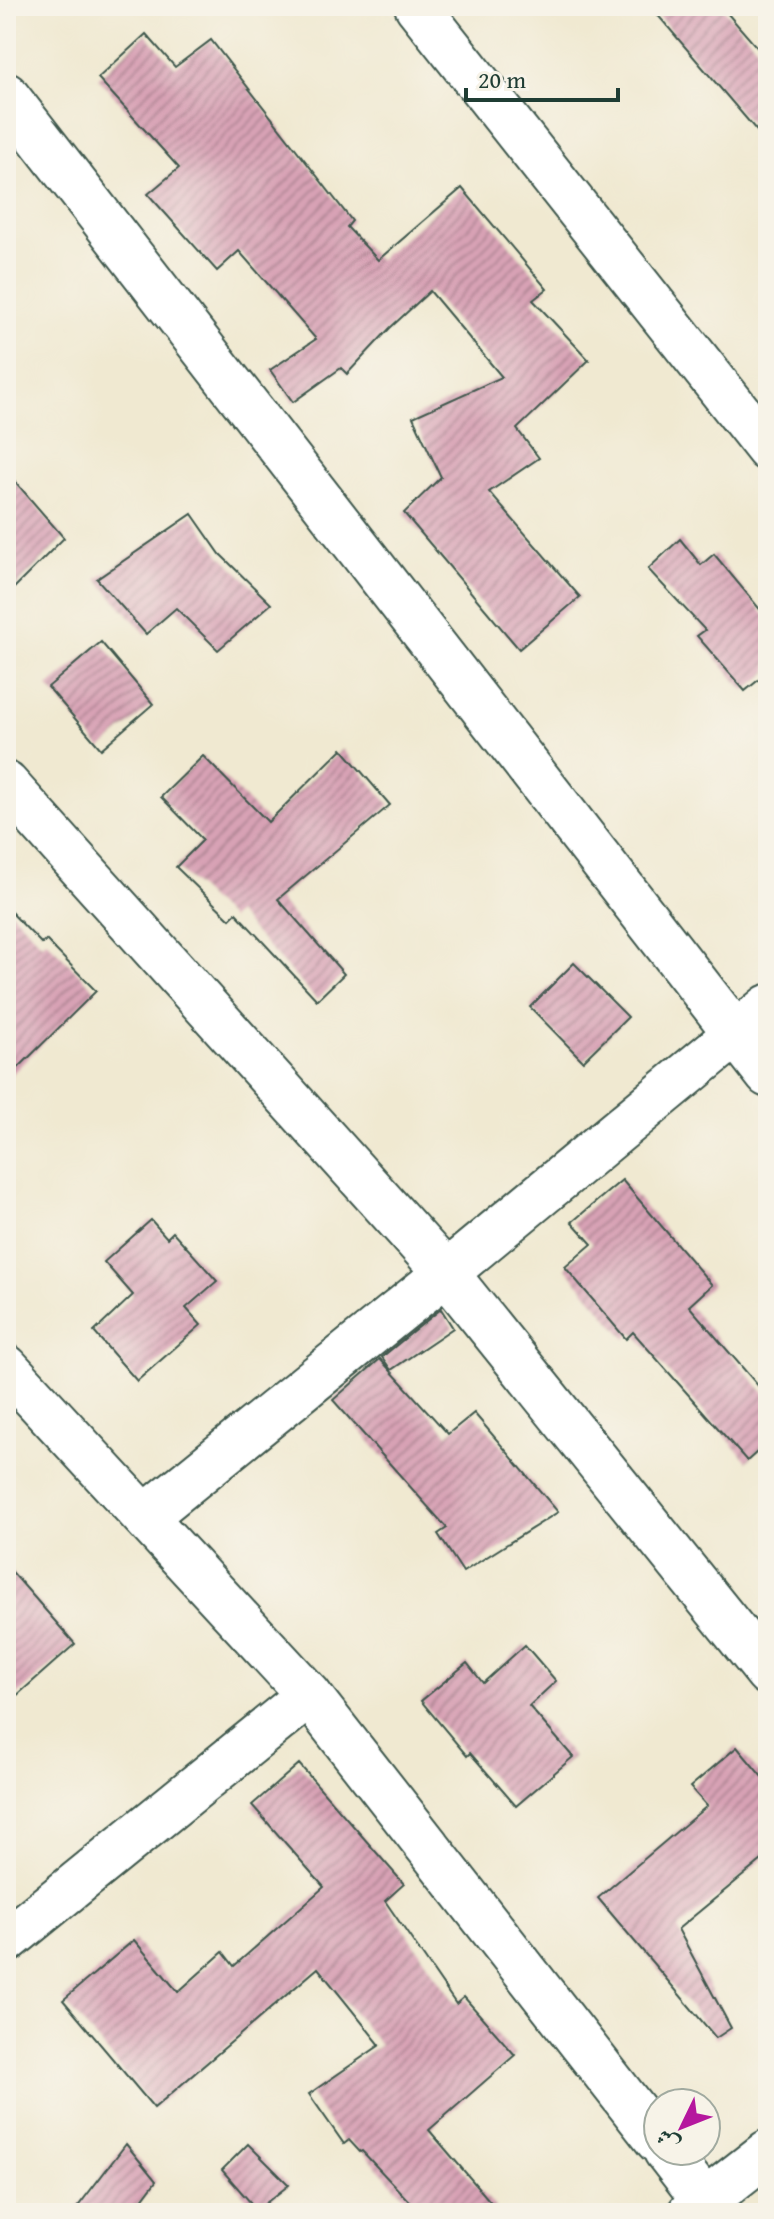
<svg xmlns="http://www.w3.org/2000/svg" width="774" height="2219" font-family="'Gentium Book Plus',Amiri,serif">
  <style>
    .building { fill: url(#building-hatch) }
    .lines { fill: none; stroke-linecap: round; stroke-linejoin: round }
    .street-casing { stroke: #3e574c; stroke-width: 48 }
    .street { stroke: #fff; stroke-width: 44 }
  </style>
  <defs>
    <pattern id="building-hatch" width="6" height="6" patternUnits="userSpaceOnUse" patternTransform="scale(2)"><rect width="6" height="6" fill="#d8a2b5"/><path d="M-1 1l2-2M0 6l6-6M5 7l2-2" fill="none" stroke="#af8594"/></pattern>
  </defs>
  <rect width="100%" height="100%" fill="#f7f3e8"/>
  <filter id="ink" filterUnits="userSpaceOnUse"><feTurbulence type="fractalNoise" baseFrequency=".0125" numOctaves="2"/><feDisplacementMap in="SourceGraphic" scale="16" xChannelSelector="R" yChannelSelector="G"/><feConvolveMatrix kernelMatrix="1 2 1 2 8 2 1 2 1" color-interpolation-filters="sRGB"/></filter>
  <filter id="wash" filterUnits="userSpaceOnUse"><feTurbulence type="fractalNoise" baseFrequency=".006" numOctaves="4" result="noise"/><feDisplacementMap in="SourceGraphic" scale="32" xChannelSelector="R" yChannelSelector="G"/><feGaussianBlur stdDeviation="1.8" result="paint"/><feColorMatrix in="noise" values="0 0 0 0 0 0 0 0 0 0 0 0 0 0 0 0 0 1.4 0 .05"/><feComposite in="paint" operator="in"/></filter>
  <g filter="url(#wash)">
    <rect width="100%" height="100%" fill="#f0e9d1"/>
    <g id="blocks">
      <!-- building -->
      <g class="building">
        <path d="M650,6H721L768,60V144Z"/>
        <path d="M146,34L175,67L211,40L352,221L347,227L378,260L462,188L547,289L533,300L589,360L517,429L539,458L489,492L580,597L519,649L404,513L441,477L413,417L502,377L430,291L390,328L347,374L341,368L293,402L270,370L316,339L239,251L217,271L148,194L179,168L98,78Z"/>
        <path d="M6,471L64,538L6,596Z"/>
        <path d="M192,514L220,554L271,604L218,650L176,608L146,634L97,579Z"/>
        <path d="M680,539L701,565L714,554L768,619V672L745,691L697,636L705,630L648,569Z"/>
        <path d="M101,642L153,704L101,749L48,687Z"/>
        <path d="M342,749L390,805L278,899L344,974L317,1000L236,913L230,919L176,867L203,840L161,797L203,756L268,822Z"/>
        <path d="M6,907L42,944L46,940L96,991L6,1080Z"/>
        <path d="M574,963L628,1017L583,1061L530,1007Z"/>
        <path d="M622,1180L712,1285L689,1306L768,1397V1442L747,1461L633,1332L626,1339L565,1267L592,1244L572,1222Z"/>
        <path d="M151,1220L167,1238L173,1232L217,1281L186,1308L201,1325L137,1381L94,1332L133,1295L104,1262Z"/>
        <path d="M441,1309L453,1328L391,1370L382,1357Z"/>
        <path d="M380,1359L448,1434L474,1413L558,1512L463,1572L438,1534L447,1528L333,1400Z"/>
        <path d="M6,1565L75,1644L6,1705Z"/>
        <path d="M525,1645L556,1681L529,1706L573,1757L516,1806L470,1753L467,1756L421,1701L467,1663L483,1683Z"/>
        <path d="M737,1747L768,1784V1855L678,1929L731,2028L716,2038L598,1898L707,1806L690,1787Z"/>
        <path d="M299,1764L404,1884L385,1901L456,2004L464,1997L515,2055L429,2130L500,2213H420L362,2151L360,2152L349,2140L344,2144L309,2094L380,2045L318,1968L154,2108L63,2000L134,1940L178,1992L223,1952L234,1966L324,1887L252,1805Z"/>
        <path d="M126,2144L156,2181L132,2213H73Z"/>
        <path d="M248,2144L289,2185L257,2210L222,2170Z"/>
      </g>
    </g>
  </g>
  <g filter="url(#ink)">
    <use href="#blocks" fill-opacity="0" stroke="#3e574c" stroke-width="2"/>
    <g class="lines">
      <!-- street casing -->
      <g class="street-casing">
        <g id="street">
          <path d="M417,6L768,449"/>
          <path d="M6,95L768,1075"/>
          <path d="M6,784L446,1273L768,1673"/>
          <path d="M6,1367L309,1695L658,2141"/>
          <path d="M146,1516L446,1273L768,1007"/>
          <path d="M6,1941L309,1695"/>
          <path d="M666,2151L714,2213"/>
          <path d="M690,2213L768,2152"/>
        </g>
      </g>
      <!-- street -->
      <use href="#street" class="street"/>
    </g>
  </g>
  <!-- margin -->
  <rect width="774" height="2219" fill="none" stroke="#f7f3e8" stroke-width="32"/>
  <!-- north arrow -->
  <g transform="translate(682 2127) rotate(227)"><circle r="38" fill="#f7f3e8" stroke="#a1aaa0" stroke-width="2"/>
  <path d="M0-6L14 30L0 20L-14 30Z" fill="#b5179e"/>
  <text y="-12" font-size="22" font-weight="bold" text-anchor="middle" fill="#1f3d34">ش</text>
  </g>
  <!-- scale -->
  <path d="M466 88v12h152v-12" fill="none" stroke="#1f3d34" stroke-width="4"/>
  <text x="478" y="88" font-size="24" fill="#1f3d34" stroke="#f7f3e8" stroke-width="6" paint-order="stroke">20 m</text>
</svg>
